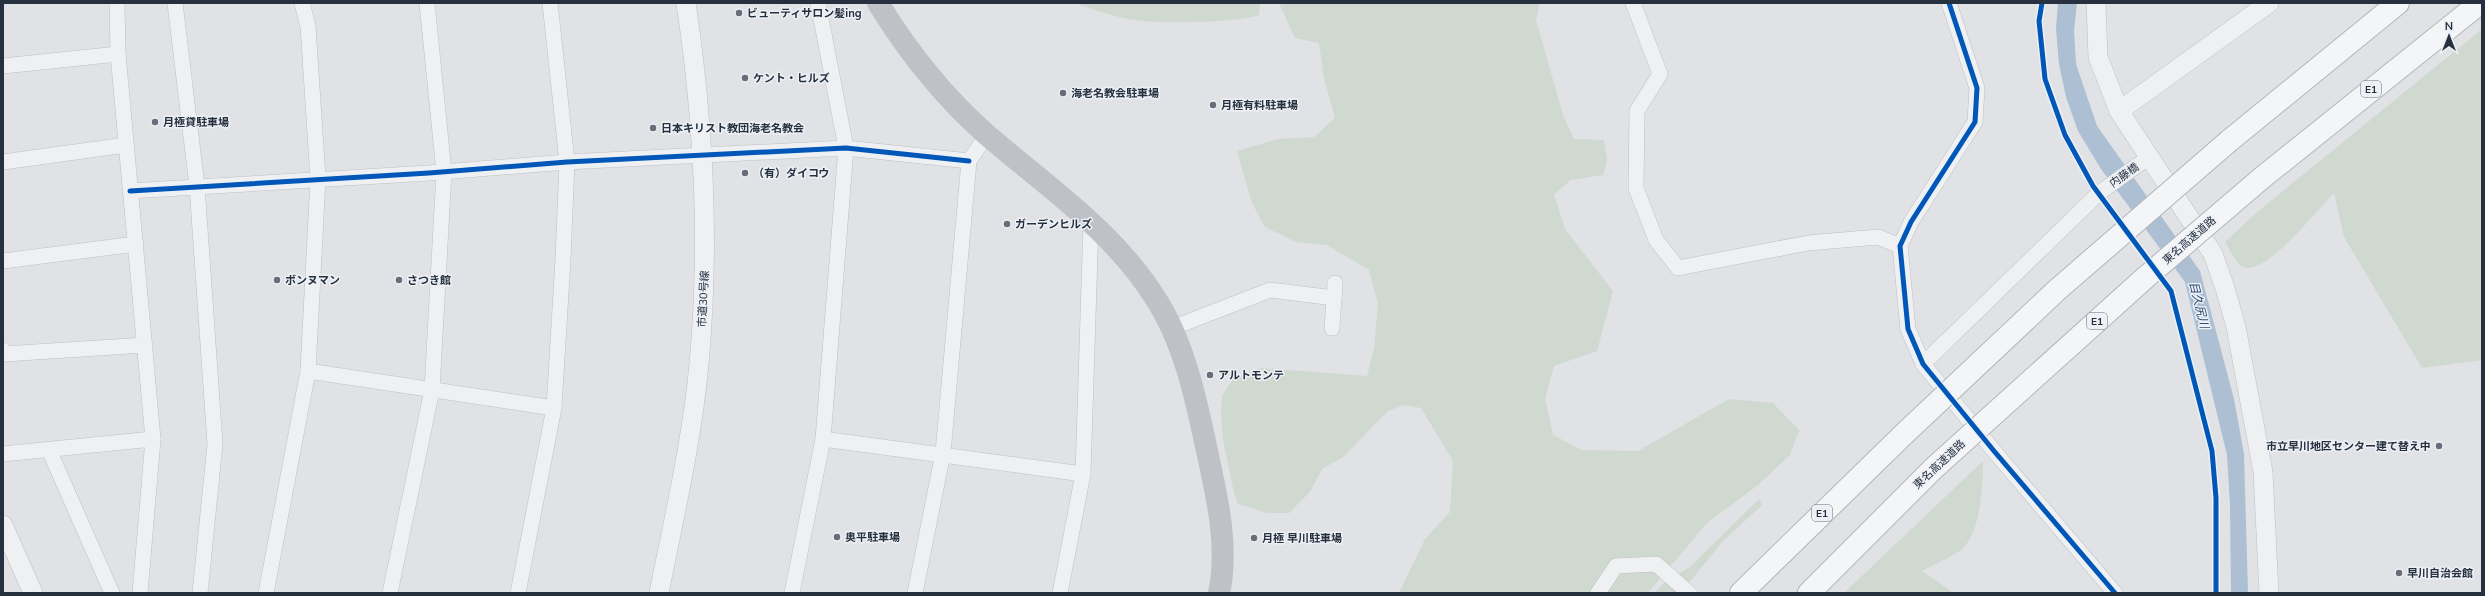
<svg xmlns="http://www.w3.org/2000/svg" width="2485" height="596" font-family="Mulish,'Noto Sans JP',sans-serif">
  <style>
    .green { fill: #d0d9d0 }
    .water { fill: #acbfd3 }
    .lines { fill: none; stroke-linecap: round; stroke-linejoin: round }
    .minor-casing { stroke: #bec0c3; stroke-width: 16 }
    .tertiary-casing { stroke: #bec0c3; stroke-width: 20 }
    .motorway-casing { stroke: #b2b5ba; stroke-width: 24 }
    .minor { stroke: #eff0f2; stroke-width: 15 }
    .tertiary { stroke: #eff0f2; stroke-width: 19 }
    .secondary { stroke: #bec1c5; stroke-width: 22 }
    .motorway { stroke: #f4f5f6; stroke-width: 22 }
    .motorway-bridge-casing { stroke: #b2b5ba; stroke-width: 24; stroke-linecap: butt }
    .motorway-bridge { stroke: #f4f5f6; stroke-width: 22 }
    .cycleway-casing { stroke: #edf1f6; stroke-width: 8 }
    .cycleway { stroke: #0057b8; stroke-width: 5 }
    .poi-dot { fill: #676e79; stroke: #edf1f6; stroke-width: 1.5 }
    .labels { text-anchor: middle; stroke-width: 3; stroke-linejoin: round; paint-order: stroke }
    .shield { fill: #edf1f6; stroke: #626a76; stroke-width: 1 }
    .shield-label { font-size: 10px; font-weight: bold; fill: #26303f }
    .poi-label { font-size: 11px; font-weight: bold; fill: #26303f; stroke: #edf1f6; text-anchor: start }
    .street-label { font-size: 11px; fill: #26303f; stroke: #edf1f6 }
    .water-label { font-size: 12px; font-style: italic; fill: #2e4f76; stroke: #edf1f6 }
  </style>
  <rect width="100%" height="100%" fill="#e0e2e5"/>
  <!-- green -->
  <g class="green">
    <path d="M1074,3H1260L1259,15C1237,23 1160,24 1136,20C1115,18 1094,9 1074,3Z"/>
    <path d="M1279,3H1540L1536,20L1563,115L1574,139L1604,140L1607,160L1603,175L1571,180L1554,194L1565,229L1613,291L1597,351L1554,366L1545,398L1553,435L1582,450L1638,451L1729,399L1773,403L1799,430L1790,455L1758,485L1707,523L1648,593H1399L1425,539L1450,512L1453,461L1421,408L1404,405L1388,411L1342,458L1322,469L1310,492L1289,513H1267L1238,504L1234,493L1223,440L1221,412L1222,396L1233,379L1260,368L1367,376L1374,348L1378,304L1369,270L1327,245L1296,242L1265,227L1252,203L1237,151L1278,139L1314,137L1335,118L1324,78L1319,43L1295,38Z"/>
    <path d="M2482,29V360L2422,368L2344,237L2334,193C2318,208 2267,276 2243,267C2235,263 2230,249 2225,242L2256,213Z"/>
    <path d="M1983,461C1983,485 1981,532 1962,549C1951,558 1934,564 1922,571L1954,593H1844Z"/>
    <path d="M1759,499L1762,505L1722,542L1681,593H1655L1664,583L1691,566Z"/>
  </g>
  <!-- water -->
  <path class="water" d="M2058,3H2077L2074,31L2076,64L2097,126L2200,271L2234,399L2244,454L2248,593H2231L2230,505L2227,455L2185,282L2101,169L2078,131L2066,97L2059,64L2056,29Z"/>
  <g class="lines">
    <!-- minor casing -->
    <g class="minor-casing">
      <g id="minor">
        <path d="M117,3L118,54L153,439L140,593"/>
        <path d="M175,3L197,186L215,444L200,593"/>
        <path d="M1633,3L1660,74L1637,111L1636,188L1656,240L1678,268L1808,243L1878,237L1900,246"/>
        <path d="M1949,3L1977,88L1975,122L1911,222L1900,246L1908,329L1923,364L1994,451L2115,593"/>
        <path d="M3,66L118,54"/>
        <path d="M3,162L126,145"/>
        <path d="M130,191L429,173L567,162L846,148L969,161"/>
        <path d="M3,261L136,244"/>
        <path d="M1172,328L1270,290L1334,298"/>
        <path d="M1332,328L1335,283"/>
        <path d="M3,350L4,354L145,345"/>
        <path d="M1923,364L2099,193L2149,157"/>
        <path d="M308,371L554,408"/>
        <path d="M823,439L1083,474"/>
        <path d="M49,450L112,593"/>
        <path d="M3,454L153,439"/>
        <path d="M266,593L308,371L318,179L308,26L302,3"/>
        <path d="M390,593L432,390L444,172L427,3"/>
        <path d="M518,593L554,408L563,259L567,162L550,3"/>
        <path d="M792,593L823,439L846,148L818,3"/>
        <path d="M915,593L943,453L969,161L987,135"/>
        <path d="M1060,593L1083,474L1091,222"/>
        <path d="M1598,593L1616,566L1656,564L1689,593"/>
      </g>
    </g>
    <!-- tertiary casing -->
    <g class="tertiary-casing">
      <g id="tertiary">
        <path d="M2096,3L2098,57L2119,111L2213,254L2225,288L2236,327L2263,472L2269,593"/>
        <path d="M2119,111L2269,3"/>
        <path d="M3,525L33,593"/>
        <path d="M659,593C674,517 692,441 699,364C710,243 704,123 686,3"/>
      </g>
    </g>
    <!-- motorway casing -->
    <g class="motorway-casing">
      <g id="motorway">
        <path d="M2229,141L2398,3"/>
        <path d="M2263,177L2480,3"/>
        <path d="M1741,593L1904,434"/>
        <path d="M1809,593L1934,468"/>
      </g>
    </g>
    <!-- minor -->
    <use href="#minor" class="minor"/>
    <!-- tertiary -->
    <use href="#tertiary" class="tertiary"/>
    <!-- secondary -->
    <path class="secondary" d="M878,3C908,52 944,97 987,135C1045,185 1112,230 1154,296C1184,341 1196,399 1207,451C1217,497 1229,547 1219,593"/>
    <!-- motorway -->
    <use href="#motorway" class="motorway"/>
    <!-- motorway-bridge casing -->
    <g class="motorway-bridge-casing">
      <g id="motorway-bridge">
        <path d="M1904,434L2057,290L2229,141"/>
        <path d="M1934,468L2146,277L2263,177"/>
      </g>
    </g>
    <!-- motorway-bridge -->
    <use href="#motorway-bridge" class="motorway-bridge"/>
    <!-- cycleway casing -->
    <g class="cycleway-casing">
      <g id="cycleway">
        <path d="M1949,3L1977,88L1975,122L1911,222L1900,246L1908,329L1923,364L1994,451L2115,593"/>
        <path d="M2042,3L2039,21L2045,79L2065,135L2093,186L2171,291L2212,451L2216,498V593"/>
        <path d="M130,191L429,173L567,162L846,148L969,161"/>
      </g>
    </g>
    <!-- cycleway -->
    <use href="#cycleway" class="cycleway"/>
  </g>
  <!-- markers -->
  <g class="poi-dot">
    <circle cx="739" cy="13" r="4"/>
    <circle cx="745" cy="78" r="4"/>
    <circle cx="1063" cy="93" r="4"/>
    <circle cx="1213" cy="105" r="4"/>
    <circle cx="155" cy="122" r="4"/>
    <circle cx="653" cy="128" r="4"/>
    <circle cx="745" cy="173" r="4"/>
    <circle cx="1007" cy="224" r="4"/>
    <circle cx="277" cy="280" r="4"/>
    <circle cx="399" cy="280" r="4"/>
    <circle cx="1210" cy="375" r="4"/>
    <circle cx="2439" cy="446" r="4"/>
    <circle cx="837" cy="537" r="4"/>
    <circle cx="1254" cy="538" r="4"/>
    <circle cx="2399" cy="573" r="4"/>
  </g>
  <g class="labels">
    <!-- shield labels -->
    <g class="shield">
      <rect x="2361" y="81" width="20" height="16" rx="3"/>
      <rect x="2087" y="313" width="20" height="16" rx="3"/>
      <rect x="1812" y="505" width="20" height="16" rx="3"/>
    </g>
    <g class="shield-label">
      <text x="2371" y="93">E1</text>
      <text x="2097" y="325">E1</text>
      <text x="1822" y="517">E1</text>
    </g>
    <!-- poi labels -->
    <g class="poi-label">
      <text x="747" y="17">ビューティサロン髪ing</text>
      <text x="753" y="82">ケント・ヒルズ</text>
      <text x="1071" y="97">海老名教会駐車場</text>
      <text x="1221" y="109">月極有料駐車場</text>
      <text x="163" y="126">月極貸駐車場</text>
      <text x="661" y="132">日本キリスト教団海老名教会</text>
      <text x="753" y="177">（有）ダイコウ</text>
      <text x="1015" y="228">ガーデンヒルズ</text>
      <text x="285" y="284">ボンヌマン</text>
      <text x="407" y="284">さつき館</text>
      <text x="1218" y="379">アルトモンテ</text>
      <text x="2431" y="450" text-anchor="end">市立早川地区センター建て替え中</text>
      <text x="845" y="541">奥平駐車場</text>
      <text x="1262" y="542">月極 早川駐車場</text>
      <text x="2407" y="577">早川自治会館</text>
    </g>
    <!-- street labels -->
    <g class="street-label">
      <text transform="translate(2124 175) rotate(-35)" y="4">内藤橋</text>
      <text transform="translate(2189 240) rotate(-41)" y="4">東名高速道路</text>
      <text transform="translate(703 299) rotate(-87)" y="4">市道30号線</text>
      <text transform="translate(1939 464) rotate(-43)" y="4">東名高速道路</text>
    </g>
    <!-- water labels -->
    <g class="water-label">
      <text transform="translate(2199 305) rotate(76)" y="4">目久尻川</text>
    </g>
  </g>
  <!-- border -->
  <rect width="2485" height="596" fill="none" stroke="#26303f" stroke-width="8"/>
  <!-- north arrow -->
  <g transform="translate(2449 36)" stroke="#edf1f6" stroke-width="3" paint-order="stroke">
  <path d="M0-3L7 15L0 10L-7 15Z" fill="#26303f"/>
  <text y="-6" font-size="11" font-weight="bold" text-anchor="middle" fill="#26303f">N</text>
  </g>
</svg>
